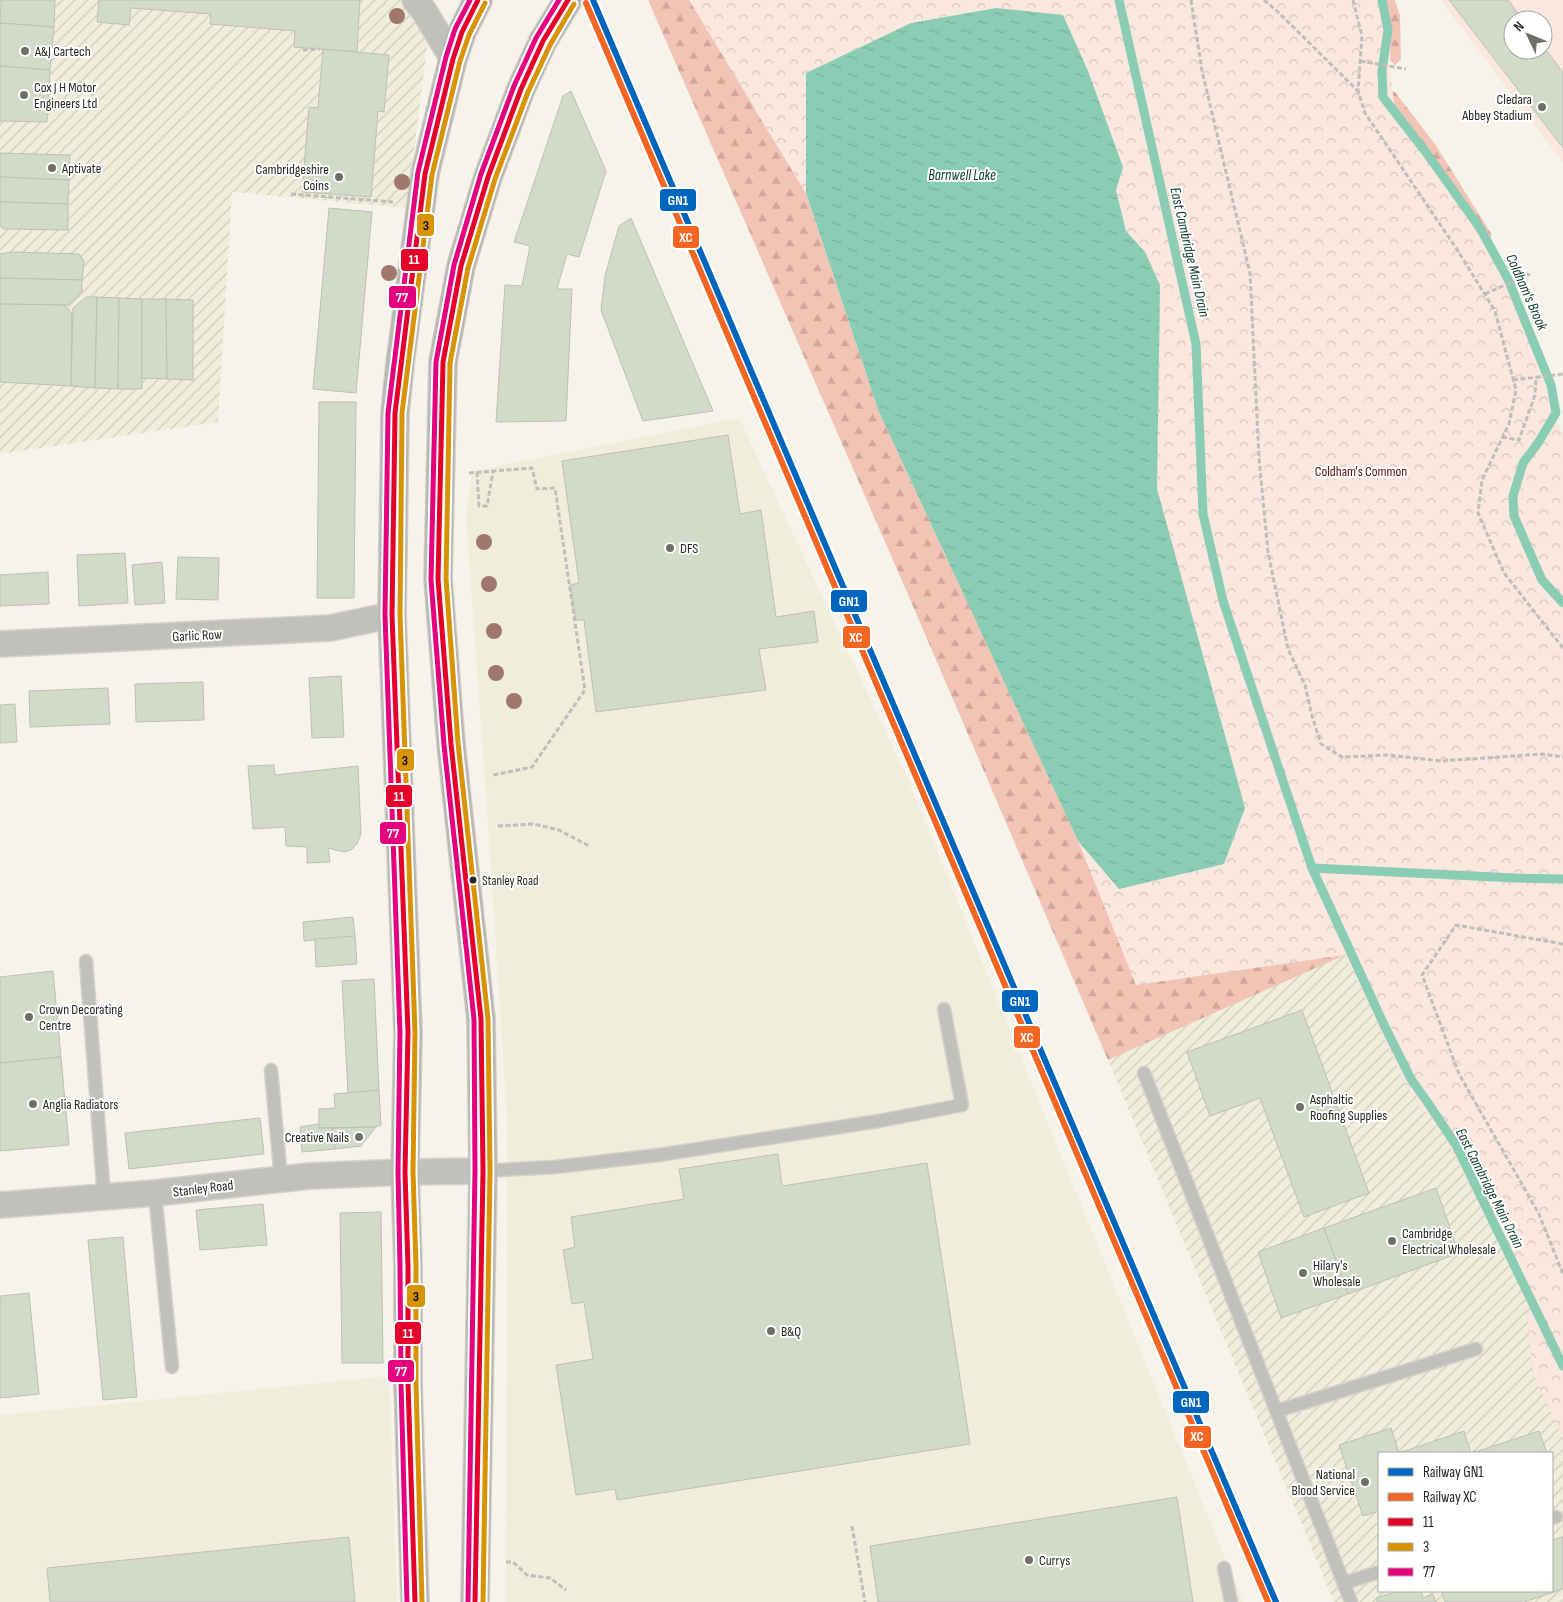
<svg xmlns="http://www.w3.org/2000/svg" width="1563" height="1602" font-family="'Sofia Sans Condensed',sans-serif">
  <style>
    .built { fill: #f0eedb }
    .industrial { fill: url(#industrial-furrows); fill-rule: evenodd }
    .forest { fill: url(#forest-firs) }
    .park { fill: url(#park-crowns) }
    .pitch { fill: #fae7de; fill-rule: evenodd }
    .water { fill: url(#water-ripples) }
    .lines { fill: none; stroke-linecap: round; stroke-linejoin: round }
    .stream { stroke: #8acdb4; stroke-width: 9 }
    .building { fill: #d2dac8; stroke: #bebfb8 }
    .service-casing { stroke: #d4d2cb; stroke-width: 15 }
    .minor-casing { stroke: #d4d2cb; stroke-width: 28 }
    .primary-casing { stroke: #d4d2cb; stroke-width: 30 }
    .path { stroke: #c0beba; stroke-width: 3; stroke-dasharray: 5 2.5; stroke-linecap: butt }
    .service { stroke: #c2c0bd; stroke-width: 12 }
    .minor { stroke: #c2c0bd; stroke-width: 25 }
    .primary { stroke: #bab8b4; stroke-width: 28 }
    .bus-1-casing { stroke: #fff; stroke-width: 9 }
    .bus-2-casing { stroke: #fff; stroke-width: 9 }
    .bus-3-casing { stroke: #fff; stroke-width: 9 }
    .bus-1 { stroke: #e4002b; stroke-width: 5 }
    .bus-2 { stroke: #d89305; stroke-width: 5 }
    .bus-3 { stroke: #e5007d; stroke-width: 5 }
    .rail-1-casing { stroke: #fff; stroke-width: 10 }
    .rail-2-casing { stroke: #fff; stroke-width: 10 }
    .rail-1 { stroke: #0065bd; stroke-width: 6 }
    .rail-2 { stroke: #f26522; stroke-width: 6 }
    .tree { fill: #a0776c }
    .poi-dot { fill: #706f67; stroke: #fff; stroke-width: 2 }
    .bus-dot { fill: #282721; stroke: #fff; stroke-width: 2 }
    .labels { text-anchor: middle; stroke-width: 4; stroke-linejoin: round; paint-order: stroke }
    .bus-label { font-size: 13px; fill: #282721; stroke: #fff; text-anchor: start }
    .poi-label { font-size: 14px; fill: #282721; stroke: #fff; text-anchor: start }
    .park-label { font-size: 14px; fill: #5a1104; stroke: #fff }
    .street-label { font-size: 14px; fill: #282721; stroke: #fff }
    .water-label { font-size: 15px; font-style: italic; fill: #0d3a2d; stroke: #fff }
    .line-badge { stroke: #fff; stroke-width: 2 }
    .badge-label { font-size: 14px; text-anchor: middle; font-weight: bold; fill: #fff }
    .pale-badge-label { font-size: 14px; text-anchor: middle; font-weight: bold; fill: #111 }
  </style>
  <defs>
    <pattern id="industrial-furrows" width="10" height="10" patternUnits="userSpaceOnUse" patternTransform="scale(1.25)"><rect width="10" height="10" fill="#f0eedb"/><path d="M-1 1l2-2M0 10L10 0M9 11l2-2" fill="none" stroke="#ceccbc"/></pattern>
    <pattern id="forest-firs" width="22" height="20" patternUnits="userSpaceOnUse" patternTransform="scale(1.25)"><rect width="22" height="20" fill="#f2c4b5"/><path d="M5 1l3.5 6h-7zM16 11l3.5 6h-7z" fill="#d0a89b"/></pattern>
    <pattern id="park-crowns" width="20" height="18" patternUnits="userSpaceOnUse" patternTransform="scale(1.25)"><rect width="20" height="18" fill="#fae7de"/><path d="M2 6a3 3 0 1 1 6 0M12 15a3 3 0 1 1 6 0" fill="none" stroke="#d6c6be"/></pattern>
    <pattern id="water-ripples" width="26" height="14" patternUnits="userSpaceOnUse" patternTransform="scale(1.25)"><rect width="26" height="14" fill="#8acdb4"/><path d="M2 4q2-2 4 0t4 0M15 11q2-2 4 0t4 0" fill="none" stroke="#77b09a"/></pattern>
  </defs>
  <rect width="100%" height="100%" fill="#f6f4ea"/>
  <!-- built -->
  <g class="built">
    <path d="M739,418L909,782L1243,1602H506L507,1117L486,794L466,518L472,471Z"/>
    <path d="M389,1376L397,1602H0V1415Z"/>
  </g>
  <!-- industrial -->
  <g class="industrial">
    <path d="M0,0H434L432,7L407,208L232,192L218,422L0,454Z"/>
    <path d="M1345,954L1405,1083L1420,1107L1440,1126L1525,1294L1533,1375L1563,1437V1602H1334L1108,1060ZM1379,1453H1552V1591H1379Z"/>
  </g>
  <!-- forest -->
  <g class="forest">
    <path d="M648,0H706L756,111L806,193L879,412L1078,841L1119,889L1245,808L1157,489L1160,285L1116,190L1123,167L1088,71L1421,828L1563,1437L1533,1375L1525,1294L1440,1126L1420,1107L1405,1083L1345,955L1108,1060L903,583Z"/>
    <path d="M1385,0H1395L1400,16L1401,59L1395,65L1390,60L1391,30Z"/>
    <path d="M1369,89L1395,92L1435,144L1492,235L1481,258Z"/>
  </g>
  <!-- park -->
  <path class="park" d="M689,0H1381L1395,110L1507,277L1563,437V1437L1533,1375L1525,1294L1440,1126L1420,1107L1405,1083L1345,955L1136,985L1078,841L1119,889L1245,808L1157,489L1160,285L1145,252L1126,231L1116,190L1123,167L996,8L911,23L806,73V193Z"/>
  <!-- pitch -->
  <path class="pitch" d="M1441,0H1563V163ZM1513,20H1543V50H1513Z"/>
  <!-- water -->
  <path class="water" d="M996,8L1063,15L1088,71L1123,167L1116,190L1126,231L1145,252L1160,285L1157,489L1245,808L1224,864L1119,889L1078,841L879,412L806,193V73L911,23Z"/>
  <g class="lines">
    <!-- stream -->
    <g class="stream">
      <path d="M1119,0L1196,344L1203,514L1223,601L1312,868L1385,1027L1411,1079L1428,1103L1456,1145L1563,1366"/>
      <path d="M1382,0L1388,30L1382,71L1383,97L1425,151L1480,228L1508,279L1551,385L1556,413L1538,443L1523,463L1513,496L1514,516L1542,580L1563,603"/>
      <path d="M1312,868L1515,878L1563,879"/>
    </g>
  </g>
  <!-- building -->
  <g class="building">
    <path d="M1,0H55L54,27L0,23Z"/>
    <path d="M99,0H360L357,52L294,47L295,31L210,24L211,14L131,8L129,25L97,22Z"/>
    <path d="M1449,0H1508L1523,20H1513V50H1543V46L1563,72V148Z"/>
    <path d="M0,23L54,27L50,70L0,66Z"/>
    <path d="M323,49L389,55L384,112L378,111L371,197L302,192L309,107L318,108Z"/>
    <path d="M0,66L50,70L47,122L0,121Z"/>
    <path d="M571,91L606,171L579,257L567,254L557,289H572L566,421L496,422L505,285L522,286L530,246L514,242L563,96Z"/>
    <path d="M0,153L70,155L69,180L0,177Z"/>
    <path d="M0,177L69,180L68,204L0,202Z"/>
    <path d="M0,202L68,204V230L3,229L0,226Z"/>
    <path d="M329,208L372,212L356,393L313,389Z"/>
    <path d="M631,218L713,411L643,421L601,310L605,276L619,226Z"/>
    <path d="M13,252L79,254L84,261L82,280L0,278V254Z"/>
    <path d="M0,278L82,280V292L68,305L0,304Z"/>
    <path d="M86,297H97L95,388L71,386L73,308Z"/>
    <path d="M97,297L119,298L118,389L95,388Z"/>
    <path d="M119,298L142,299V389H118Z"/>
    <path d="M142,299H166L167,379L142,378Z"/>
    <path d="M166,299L193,300V380L167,379Z"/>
    <path d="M0,304L64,305L72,313L71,386L0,382Z"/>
    <path d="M319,402H356L354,598H317Z"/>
    <path d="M728,435L740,514L761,510L776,617L814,611L818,642L759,649L766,690L596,712L584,620H576L570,585L579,583L562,461Z"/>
    <path d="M125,553L128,603L79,606L77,555Z"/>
    <path d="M178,557L219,558L218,600L176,599Z"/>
    <path d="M162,562L165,603L135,605L132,565Z"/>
    <path d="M48,572L49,604L0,606V575Z"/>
    <path d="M341,676L344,737L312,738L309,678Z"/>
    <path d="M203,682L204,720L136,722L135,684Z"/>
    <path d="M108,688L110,724L30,727L29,691Z"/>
    <path d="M15,704L17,742L0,743V705Z"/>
    <path d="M274,765L275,775L358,766L361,834L357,844L351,850L344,852L328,848L330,862L307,863V847L286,846L285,827L253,829L248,766Z"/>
    <path d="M353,917L355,936L304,941L303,922Z"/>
    <path d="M355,936L357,964L316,967L315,939Z"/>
    <path d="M53,971L61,1057L0,1063V977Z"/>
    <path d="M374,979L379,1090L348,1093L342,981Z"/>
    <path d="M1302,1010L1369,1193L1304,1217L1260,1098L1210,1116L1187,1052Z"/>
    <path d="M61,1057L69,1145L0,1151V1063Z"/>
    <path d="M379,1090L381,1125L376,1127L319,1128V1109L335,1108L334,1094Z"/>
    <path d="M260,1118L264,1154L129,1169L125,1133Z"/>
    <path d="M318,1124L319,1128H332L335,1149L302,1152L300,1127Z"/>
    <path d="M376,1127L361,1146L335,1149L332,1128Z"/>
    <path d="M778,1154L782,1186L927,1163L970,1444L617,1500L615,1489L576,1495L556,1365L593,1359L584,1302L572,1304L563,1250L575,1247L571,1217L684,1199L679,1169Z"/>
    <path d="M1436,1188L1459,1253L1348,1294L1324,1228Z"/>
    <path d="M263,1204L267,1245L200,1250L196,1210Z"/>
    <path d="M381,1212L383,1363H342L340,1213Z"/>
    <path d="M1324,1228L1348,1294L1281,1318L1258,1252Z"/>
    <path d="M123,1237L137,1397L103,1400L88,1240Z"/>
    <path d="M29,1293L39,1394L0,1398V1296Z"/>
    <path d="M1391,1428L1399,1453L1464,1431L1471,1453H1379V1511L1363,1516L1339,1445Z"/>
    <path d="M1539,1431L1547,1453H1472Z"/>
    <path d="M1177,1497L1193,1602H878L870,1546Z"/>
    <path d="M349,1537L355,1602H50L47,1568Z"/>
    <path d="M1563,1537V1589L1524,1602H1445L1441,1591H1552V1540Z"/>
    <path d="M1398,1591H1421L1423,1598L1433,1594L1436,1602H1377L1376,1598Z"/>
  </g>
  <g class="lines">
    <!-- service casing -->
    <g class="service-casing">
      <g id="service">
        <path d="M86,961L104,1197"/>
        <path d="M271,1070L281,1179"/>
        <path d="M1144,1073L1351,1602"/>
        <path d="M483,1171L555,1167L659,1155L879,1121L962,1105L944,1009"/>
        <path d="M155,1193L172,1367"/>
        <path d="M1277,1411L1476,1349"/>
        <path d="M1552,1518L1556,1517"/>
        <path d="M1224,1568L1231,1602"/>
        <path d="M1344,1583L1379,1572"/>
      </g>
    </g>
    <!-- minor casing -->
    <g class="minor-casing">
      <g id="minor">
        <path d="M415,0L424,11L453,59"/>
        <path d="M0,644L330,628L392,615"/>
        <path d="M0,1205L155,1193L310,1176L405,1172L483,1171"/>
      </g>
    </g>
    <!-- primary casing -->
    <g class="primary-casing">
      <g id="primary">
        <path d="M415,1602L408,1383V1266L405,1172L408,1032L392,615L395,413L400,364L425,174L453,59L462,32L478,0"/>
        <path d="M475,1602L483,1171L481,1019L451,744L438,579L443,362L461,266L488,177L521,89L543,41L568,0"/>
      </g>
    </g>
    <!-- path -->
    <g class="path">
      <path d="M1191,0L1202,71L1250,273L1259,458L1268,552L1288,649L1305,685L1312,716L1321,744L1342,757L1388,755L1441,761L1542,754L1563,757"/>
      <path d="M1264,0L1276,10L1358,91"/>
      <path d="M1353,0L1362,36L1358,91L1365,113L1458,251L1495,311L1516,390L1509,424L1482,480L1478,513L1504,573L1563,648"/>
      <path d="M303,50L320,49"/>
      <path d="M1360,61L1406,69"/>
      <path d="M291,194L393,202"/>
      <path d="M1485,294L1530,274"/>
      <path d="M1513,380L1563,374"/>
      <path d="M1502,437L1519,440L1535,395L1536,378"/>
      <path d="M477,472L479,506H487L493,472"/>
      <path d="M469,473L532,468L537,489L555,488L585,690L532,767L493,775"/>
      <path d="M498,826L534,824L559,830L589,846"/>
      <path d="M1563,944L1456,925L1422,975L1459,1074L1539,1214L1563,1274"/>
      <path d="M852,1526L865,1602"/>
      <path d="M506,1562H513L527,1575L550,1578L566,1590"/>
    </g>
    <!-- service -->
    <use href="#service" class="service"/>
    <!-- minor -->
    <use href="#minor" class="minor"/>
    <!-- primary -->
    <use href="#primary" class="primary"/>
    <!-- bus-1 casing -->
    <g class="bus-1-casing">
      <g id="bus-1">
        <path d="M415,1602L408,1383V1266L405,1172L408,1032L392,615L395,413L425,174L453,59L462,32L478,0"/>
        <path d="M475,1602L483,1171L481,1019L451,744L438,579L443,362L461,266L488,177L521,89L543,41L568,0"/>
      </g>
    </g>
    <!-- bus-2 casing -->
    <g class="bus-2-casing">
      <g id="bus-2">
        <path d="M422,1602L416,1383V1266L413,1172L415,1032L400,615L402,413L432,175L460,61L469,35L485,3"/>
        <path d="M483,1602L490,1171L488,1019L458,743L446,579L450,363L468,268L495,179L528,92L550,45L574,4"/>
      </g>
    </g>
    <!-- bus-3 casing -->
    <g class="bus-3-casing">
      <g id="bus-3">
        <path d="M407,1602L401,1383L400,1266L398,1172L400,1032L385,615L388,413L418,172L446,57L455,29L470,0"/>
        <path d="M468,1602L475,1171L474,1019L444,745L431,580L436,362L454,265L481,174L514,86L536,38L559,0"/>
      </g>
    </g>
    <!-- bus-1 -->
    <use href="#bus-1" class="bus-1"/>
    <!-- bus-2 -->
    <use href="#bus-2" class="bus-2"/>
    <!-- bus-3 -->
    <use href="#bus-3" class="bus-3"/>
    <!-- rail-1 casing -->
    <g class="rail-1-casing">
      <path id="rail-1" d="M593,0L1276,1602"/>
    </g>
    <!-- rail-2 casing -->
    <g class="rail-2-casing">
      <path id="rail-2" d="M586,3L1268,1602"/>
    </g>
    <!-- rail-1 -->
    <use href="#rail-1" class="rail-1"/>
    <!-- rail-2 -->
    <use href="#rail-2" class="rail-2"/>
  </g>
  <!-- trees -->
  <g class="tree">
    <circle cx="397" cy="16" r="8"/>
    <circle cx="402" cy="182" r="8"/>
    <circle cx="389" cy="273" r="8"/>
    <circle cx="484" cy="542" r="8"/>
    <circle cx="489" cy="584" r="8"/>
    <circle cx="494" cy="631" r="8"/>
    <circle cx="496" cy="673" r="8"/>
    <circle cx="514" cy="701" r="8"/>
  </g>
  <!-- markers -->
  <g class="poi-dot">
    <circle cx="25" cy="51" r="5"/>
    <circle cx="24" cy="95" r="5"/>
    <circle cx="1542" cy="107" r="5"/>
    <circle cx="52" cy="168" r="5"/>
    <circle cx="339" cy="177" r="5"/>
    <circle cx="670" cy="548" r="5"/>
    <circle cx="29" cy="1017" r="5"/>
    <circle cx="33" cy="1104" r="5"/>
    <circle cx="1300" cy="1107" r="5"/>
    <circle cx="359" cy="1137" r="5"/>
    <circle cx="1392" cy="1241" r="5"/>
    <circle cx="1303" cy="1273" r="5"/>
    <circle cx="771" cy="1331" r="5"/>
    <circle cx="1365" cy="1482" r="5"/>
    <circle cx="1029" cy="1560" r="5"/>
  </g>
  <circle class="bus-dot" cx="473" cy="880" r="4.5"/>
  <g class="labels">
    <!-- bus labels -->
    <g class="bus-label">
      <text x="482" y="885">Stanley Road</text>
    </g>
    <!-- poi labels -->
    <g class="poi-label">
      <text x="35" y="56">A&amp;J Cartech</text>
      <text x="34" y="92">Cox J H Motor<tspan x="34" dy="16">Engineers Ltd</tspan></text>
      <text x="1532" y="104" text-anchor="end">Cledara<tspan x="1532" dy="16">Abbey Stadium</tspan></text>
      <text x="62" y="173">Aptivate</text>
      <text x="329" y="174" text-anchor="end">Cambridgeshire<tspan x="329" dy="16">Coins</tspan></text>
      <text x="680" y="553">DFS</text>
      <text x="39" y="1014">Crown Decorating<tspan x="39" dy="16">Centre</tspan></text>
      <text x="1310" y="1104">Asphaltic<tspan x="1310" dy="16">Roofing Supplies</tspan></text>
      <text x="43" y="1109">Anglia Radiators</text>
      <text x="349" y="1142" text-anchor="end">Creative Nails</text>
      <text x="1402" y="1238">Cambridge<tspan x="1402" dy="16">Electrical Wholesale</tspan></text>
      <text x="1313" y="1270">Hilary's<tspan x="1313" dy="16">Wholesale</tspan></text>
      <text x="781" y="1336">B&amp;Q</text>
      <text x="1355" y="1479" text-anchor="end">National<tspan x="1355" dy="16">Blood Service</tspan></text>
      <text x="1039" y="1565">Currys</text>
    </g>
    <!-- park labels -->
    <g class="park-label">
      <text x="1361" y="476">Coldham's Common</text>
    </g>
    <!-- street labels -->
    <g class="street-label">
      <text transform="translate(197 635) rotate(-3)" y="5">Garlic Row</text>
      <text transform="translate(203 1188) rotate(-7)" y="5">Stanley Road</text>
    </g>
    <!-- water labels -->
    <g class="water-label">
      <text x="962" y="180">Barnwell Lake</text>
      <text transform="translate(1190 252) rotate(77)" y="5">East Cambridge Main Drain</text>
      <text transform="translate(1527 292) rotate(66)" y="5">Coldham's Brook</text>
      <text transform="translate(1490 1188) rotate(63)" y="5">East Cambridge Main Drain</text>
    </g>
  </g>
  <g class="line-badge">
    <rect x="659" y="188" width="38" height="24" rx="5" fill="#0065bd"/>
    <rect x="416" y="213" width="19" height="24" rx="5" fill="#d89305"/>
    <rect x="672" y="225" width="28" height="24" rx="5" fill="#f26522"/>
    <rect x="400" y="248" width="29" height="24" rx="5" fill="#e4002b"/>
    <rect x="388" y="285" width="29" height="24" rx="5" fill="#e5007d"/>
    <rect x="830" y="589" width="38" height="24" rx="5" fill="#0065bd"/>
    <rect x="842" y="625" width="29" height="24" rx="5" fill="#f26522"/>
    <rect x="396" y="748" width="19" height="24" rx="5" fill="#d89305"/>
    <rect x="385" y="784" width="28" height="24" rx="5" fill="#e4002b"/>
    <rect x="379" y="821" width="28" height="24" rx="5" fill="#e5007d"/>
    <rect x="1001" y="989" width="38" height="24" rx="5" fill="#0065bd"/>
    <rect x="1013" y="1025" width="28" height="24" rx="5" fill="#f26522"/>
    <rect x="406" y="1284" width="20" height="24" rx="5" fill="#d89305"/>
    <rect x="394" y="1321" width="28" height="24" rx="5" fill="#e4002b"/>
    <rect x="387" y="1359" width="28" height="24" rx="5" fill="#e5007d"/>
    <rect x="1172" y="1390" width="38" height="24" rx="5" fill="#0065bd"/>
    <rect x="1183" y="1425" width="29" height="24" rx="5" fill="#f26522"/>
  </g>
  <g class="badge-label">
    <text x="678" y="205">GN1</text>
    <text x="686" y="242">XC</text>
    <text x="414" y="264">11</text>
    <text x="402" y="302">77</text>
    <text x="849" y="606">GN1</text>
    <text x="856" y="642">XC</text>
    <text x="399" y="801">11</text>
    <text x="393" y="838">77</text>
    <text x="1020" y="1006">GN1</text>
    <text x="1027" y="1042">XC</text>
    <text x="408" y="1338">11</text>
    <text x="401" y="1376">77</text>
    <text x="1191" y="1407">GN1</text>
    <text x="1197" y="1441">XC</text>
  </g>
  <g class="pale-badge-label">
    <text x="426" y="230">3</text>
    <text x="405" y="765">3</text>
    <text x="416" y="1301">3</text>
  </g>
  <!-- legend -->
  <rect x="1378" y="1452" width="175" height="140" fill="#ffffff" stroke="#a9a9a6"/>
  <rect x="1388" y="1468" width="25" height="8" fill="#0065bd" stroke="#a9a9a6"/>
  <text x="1423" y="1477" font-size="15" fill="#282721">Railway GN1</text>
  <rect x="1388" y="1493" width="25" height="8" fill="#f26522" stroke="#a9a9a6"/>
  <text x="1423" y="1502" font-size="15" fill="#282721">Railway XC</text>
  <rect x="1388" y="1518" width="25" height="8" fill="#e4002b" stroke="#a9a9a6"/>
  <text x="1423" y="1527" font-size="15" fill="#282721">11</text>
  <rect x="1388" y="1543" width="25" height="8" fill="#d89305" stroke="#a9a9a6"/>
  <text x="1423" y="1552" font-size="15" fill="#282721">3</text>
  <rect x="1388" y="1568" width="25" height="8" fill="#e5007d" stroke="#a9a9a6"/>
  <text x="1423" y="1577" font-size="15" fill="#282721">77</text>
  <!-- north arrow -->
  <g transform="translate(1528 35) rotate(313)"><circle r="24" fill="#ffffff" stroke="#a9a9a6"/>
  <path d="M0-4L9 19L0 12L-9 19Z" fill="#706f67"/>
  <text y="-8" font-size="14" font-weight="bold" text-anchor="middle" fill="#282721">N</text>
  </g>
</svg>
